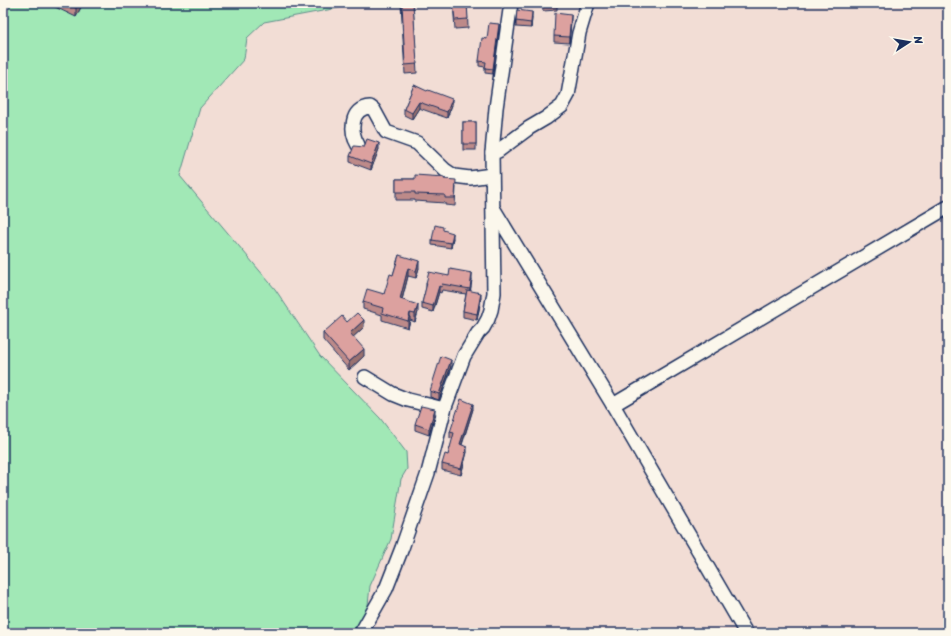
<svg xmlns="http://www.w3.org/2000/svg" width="951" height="636" font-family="Sriracha,sans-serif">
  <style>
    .green { fill: #a1e8b6; stroke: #5e8c8a }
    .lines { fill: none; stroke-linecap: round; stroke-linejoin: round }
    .minor-casing { stroke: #1b2f5e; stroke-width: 16 }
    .minor { stroke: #fbf7ec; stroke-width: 13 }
    .wall { fill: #bd8a89; stroke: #1b2f5e }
    .shaded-wall { fill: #9a716f; stroke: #1b2f5e }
    .building { fill: #dca19f; stroke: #1b2f5e }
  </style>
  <rect width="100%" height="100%" fill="#f2ddd5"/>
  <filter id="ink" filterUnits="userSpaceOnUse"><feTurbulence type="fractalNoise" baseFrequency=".025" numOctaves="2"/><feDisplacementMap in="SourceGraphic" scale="8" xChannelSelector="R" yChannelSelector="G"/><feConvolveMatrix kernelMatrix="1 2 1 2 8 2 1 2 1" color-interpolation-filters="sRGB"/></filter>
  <g filter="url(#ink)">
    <!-- green -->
    <path class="green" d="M3,3H356L354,5L264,22L247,38L244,59L200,108L180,176L275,289L320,356L380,418L406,452L407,469L401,479L391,539L370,586L365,633H3Z"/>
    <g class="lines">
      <!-- minor casing -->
      <g class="minor-casing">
        <g id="minor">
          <path d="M358,145C350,132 350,108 370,107L374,110L386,132L417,143L445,170L454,176L470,178L492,175"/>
          <path d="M492,153L498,151L529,128L546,118L562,106L568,95L579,33L588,3"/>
          <path d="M493,208L613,405L746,633"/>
          <path d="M365,377L393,394L408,400L444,409"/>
          <path d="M613,405L948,207"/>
          <path d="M361,633L386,589L402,548L428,473L445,407L464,356L478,333L483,328L488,319L491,310L494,293L492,153L496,108L511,3"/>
        </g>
      </g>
      <!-- minor -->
      <use href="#minor" class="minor"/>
    </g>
    <!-- wall -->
    <g class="wall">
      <path d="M51,3H83L76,17L51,5Z"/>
      <path d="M401,3H413L417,73L405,74Z"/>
      <path d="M453,3H467L468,28L455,29Z"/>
      <path d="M542,3H557V10L543,11Z"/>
      <path d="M532,18L531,28L516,27V21Z"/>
      <path d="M571,21L569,43L554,42V36Z"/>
      <path d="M499,29L493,74L485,73V67L479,66V61L487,39Z"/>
      <path d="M414,85L452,105L447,118L419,108L412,119L404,115V109Z"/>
      <rect x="463" y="122" width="13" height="28"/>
      <path d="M379,149L371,170L350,162V156Z"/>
      <path d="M396,179H444L456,187L455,206L445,205V203L415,201V200H396Z"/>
      <path d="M443,231L453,238L451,248L432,245V240Z"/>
      <path d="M399,255L419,268L416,278L408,276L402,300L418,312L415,322L410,320L408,328L382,320V315L363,309V302L384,294L393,275Z"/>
      <path d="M449,276L472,279L470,291L481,299L477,320L463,317V311L466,294L442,290L441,293L439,292L433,312L422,309V303L426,288V283Z"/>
      <path d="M347,322L364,327L353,337L364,356L349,370L323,340V333Z"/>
      <path d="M451,366L439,400L430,397V391Z"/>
      <path d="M473,409L462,445L467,452L461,475L442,470V464L448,455L453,439L450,438V432Z"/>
      <path d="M435,415L429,435L415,430V424Z"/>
    </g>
    <!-- shaded-wall -->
    <g class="shaded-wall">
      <path d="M78,3H83L76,17V8Z"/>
      <path d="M532,12V18L531,28V23Z"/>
      <path d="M571,15V21L569,43V37Z"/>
      <path d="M499,24V29L493,74V69Z"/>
      <path d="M452,99V105L447,118V112Z"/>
      <path d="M419,102V108L412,119V113Z"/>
      <path d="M379,143V149L371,170V164Z"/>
      <path d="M453,233V238L451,248V243Z"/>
      <path d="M419,261V268L416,278V271Z"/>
      <path d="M408,268V276L400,307V299Z"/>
      <path d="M472,273V279L470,295V289Z"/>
      <path d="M439,286V292L433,312V306Z"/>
      <path d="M481,293V299L477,320V314Z"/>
      <path d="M418,305V312L415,322V314Z"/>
      <path d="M410,313V320L408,328V321Z"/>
      <path d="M364,320V327L350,340V333Z"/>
      <path d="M364,349V356L349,370V362Z"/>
      <path d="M451,360V366L439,400V394Z"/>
      <path d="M473,404V409L460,450V444Z"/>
      <path d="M435,409V415L429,435V429Z"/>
      <path d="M467,447V452L461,475V469Z"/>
    </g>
    <!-- building -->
    <g class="building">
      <path d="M65,3H78L76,8Z"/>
      <path d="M402,3H413L417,64L405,65Z"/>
      <path d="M453,3H467L468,19L455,20Z"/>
      <path d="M543,3H557V4L543,6Z"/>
      <path d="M517,10L532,12L531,23L516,21Z"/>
      <path d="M555,13L571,15L569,37L554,36Z"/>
      <path d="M489,23L499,24L493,69L485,68L486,62L479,61L482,38L487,39Z"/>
      <path d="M414,85L427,91L428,90L452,99L447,112L419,102L412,113L404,109Z"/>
      <rect x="463" y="122" width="13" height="22"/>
      <path d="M367,139L379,143L371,164L350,156L354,146L364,147Z"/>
      <path d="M415,175L444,177V179L456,180L455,198H445V195L415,194V192H396V179H415Z"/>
      <path d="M435,225L443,227V230L453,233L451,243L432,240Z"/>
      <path d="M399,255L419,261L416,271L408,268L400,299L418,305L415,314L410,313L408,321L382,313L383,308L363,302L367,289L384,294L390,274L393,275Z"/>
      <path d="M450,269L472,273L470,289L442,284L441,287L439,286L433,306L422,303L427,283H426L429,272L449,276Z"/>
      <path d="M467,290L481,293L477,314L463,311Z"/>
      <path d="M357,313L364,320L350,333L364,349L349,362L323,333L342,316L347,322Z"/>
      <path d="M441,356L451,360L439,394L430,391Z"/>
      <path d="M461,399L473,404L460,444L467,447L461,469L442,464L445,454L448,455L454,433L450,432Z"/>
      <path d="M421,406L435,409L429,429L415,424Z"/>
    </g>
  </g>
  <!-- margin -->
  <rect width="951" height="636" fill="none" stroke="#fbf7ec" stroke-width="16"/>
  <rect x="8" y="8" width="935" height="620" fill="none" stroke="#1b2f5e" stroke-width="1.5" filter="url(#ink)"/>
  <!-- north arrow -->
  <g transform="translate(909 42) rotate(78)" stroke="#fbf7ec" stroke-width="3" paint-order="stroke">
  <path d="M0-3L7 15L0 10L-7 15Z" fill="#1b2f5e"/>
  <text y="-6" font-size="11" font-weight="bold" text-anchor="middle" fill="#1b2f5e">N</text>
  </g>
</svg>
